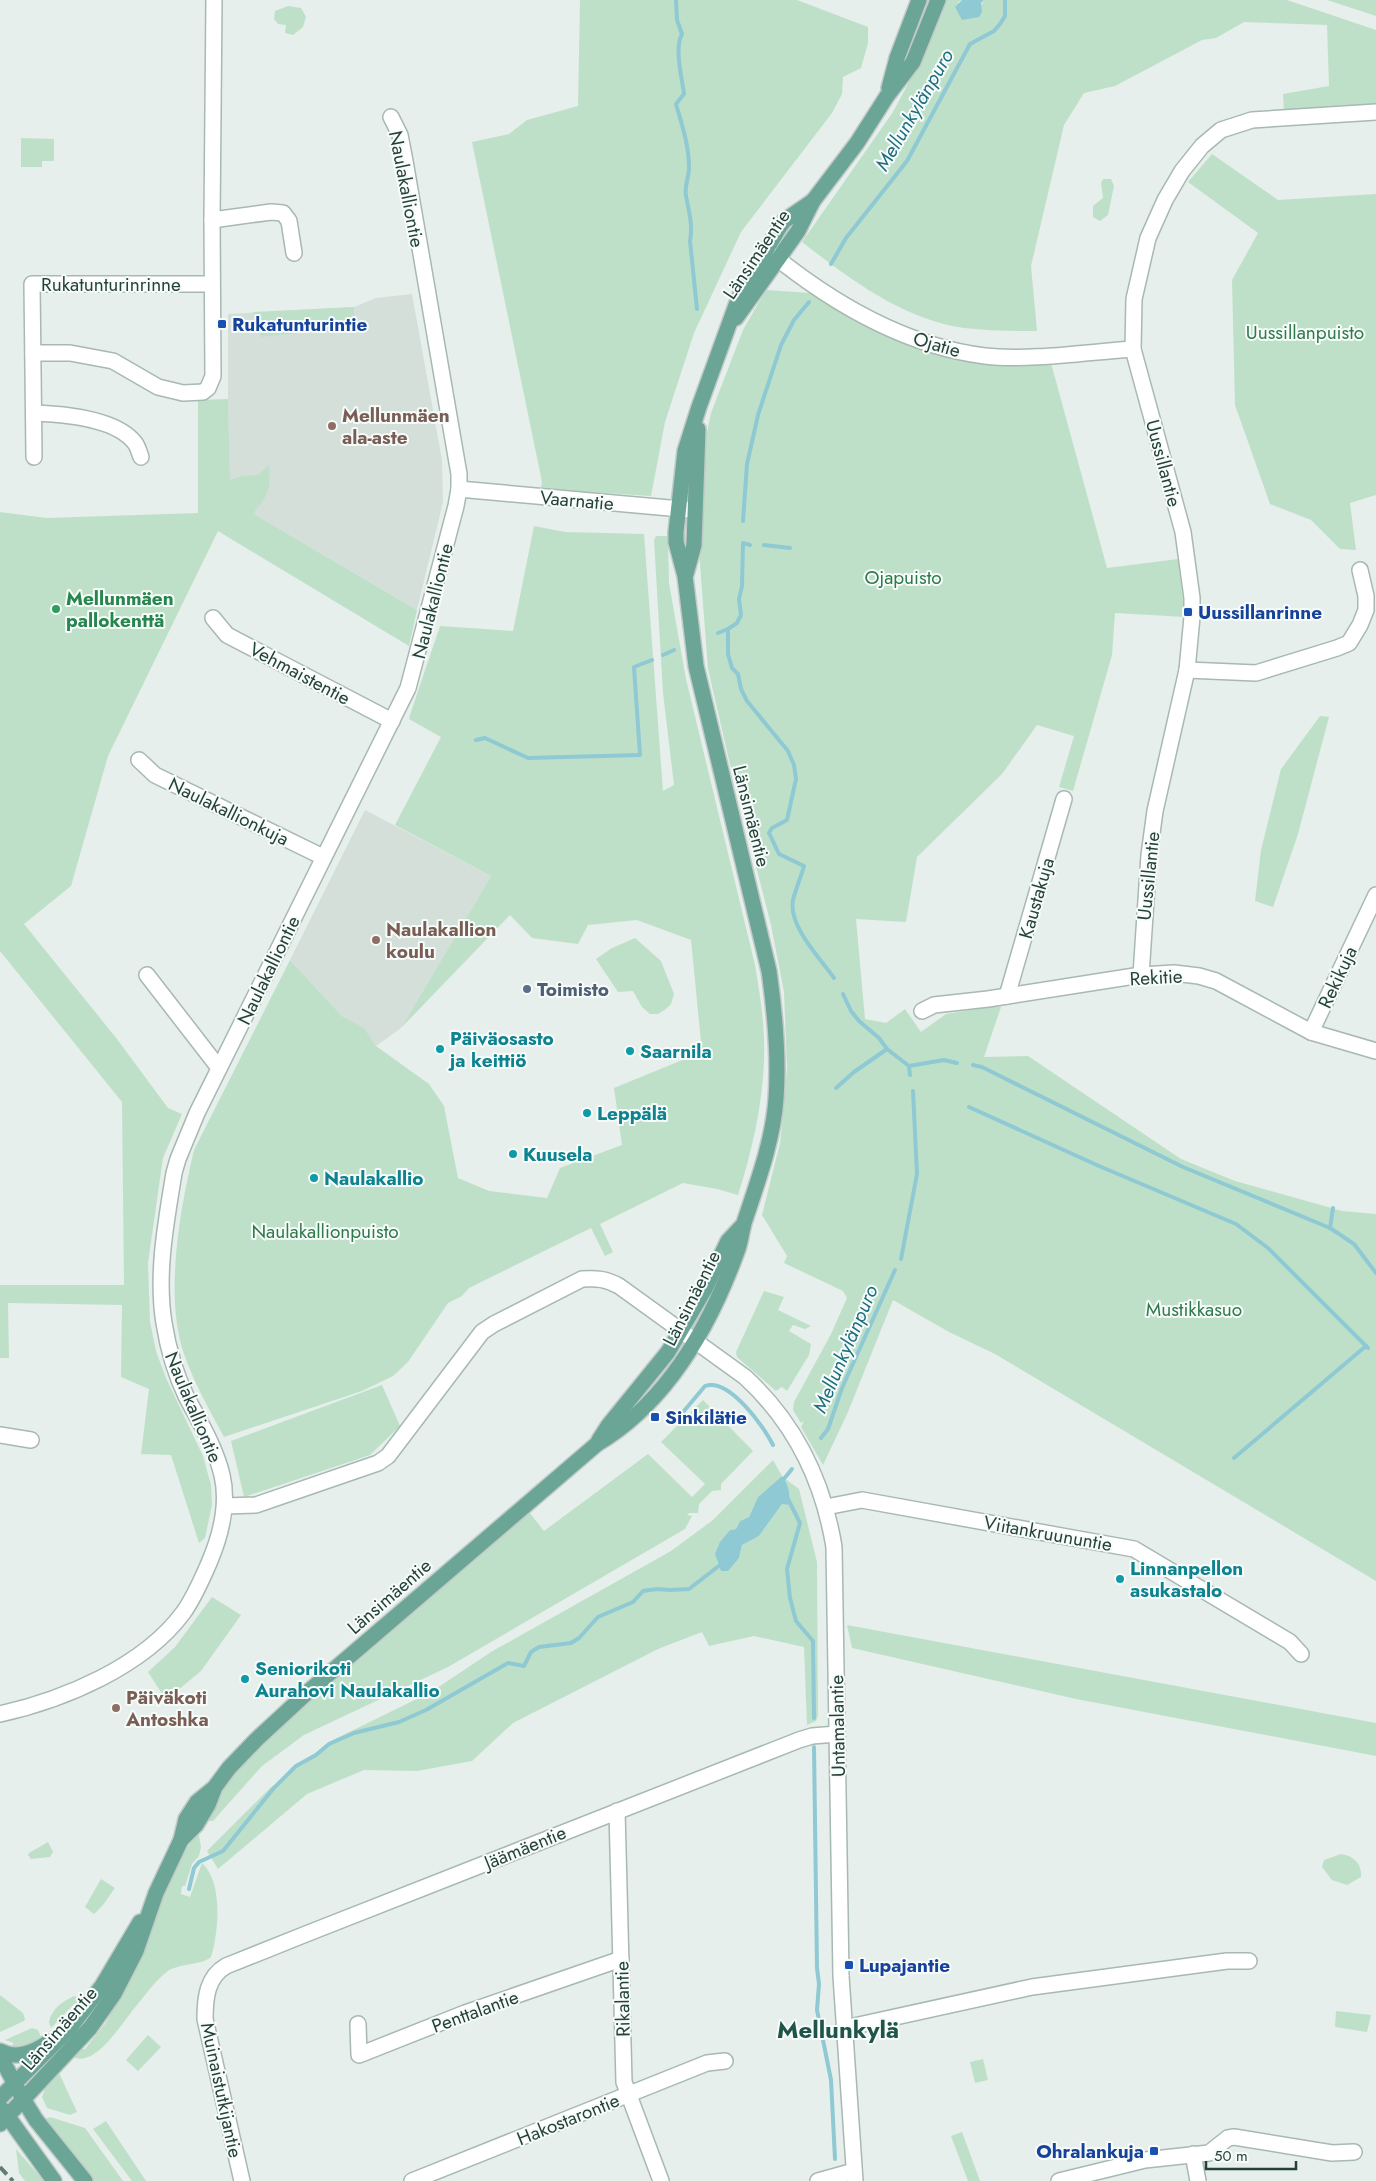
<svg xmlns="http://www.w3.org/2000/svg" width="1376" height="2181" font-family="Jost,sans-serif">
  <style>
    .built { fill: #d4dfda }
    .green { fill: #bfe0c8 }
    .water { fill: #8ec9d4 }
    .lines { fill: none; stroke-linecap: round; stroke-linejoin: round }
    .stream { stroke: #8ec9d4; stroke-width: 4 }
    .minor-casing { stroke: #a8b8b2; stroke-width: 18 }
    .major-casing { stroke: #c2cac8; stroke-width: 18 }
    .minor { stroke: #fff; stroke-width: 15 }
    .major { stroke: #6aa596; stroke-width: 15 }
    .rail { stroke: #5f7d75; stroke-width: 4; stroke-dasharray: 10 5; stroke-linecap: butt }
    .transit-dot { fill: #1a4fb4; stroke: #f7fbf9; stroke-width: 2 }
    .education-dot { fill: #8d6e63; stroke: #f7fbf9; stroke-width: 2 }
    .leisure-dot { fill: #2e9e5b; stroke: #f7fbf9; stroke-width: 2 }
    .service-dot { fill: #5c6f8a; stroke: #f7fbf9; stroke-width: 2 }
    .culture-dot { fill: #0f9aa8; stroke: #f7fbf9; stroke-width: 2 }
    .labels { text-anchor: middle; stroke-width: 4; stroke-linejoin: round; paint-order: stroke }
    .street-label { font-size: 19px; fill: #24423a; stroke: #f7fbf9 }
    .transit-label { font-size: 19px; font-weight: bold; fill: #164399; stroke: #f7fbf9; text-anchor: start }
    .park-label { font-size: 19px; fill: #2d7a4b; stroke: #f7fbf9 }
    .education-label { font-size: 19px; font-weight: bold; fill: #785e54; stroke: #f7fbf9; text-anchor: start }
    .leisure-label { font-size: 19px; font-weight: bold; fill: #27864d; stroke: #f7fbf9; text-anchor: start }
    .service-label { font-size: 19px; font-weight: bold; fill: #4e5e75; stroke: #f7fbf9; text-anchor: start }
    .culture-label { font-size: 19px; font-weight: bold; fill: #0d838f; stroke: #f7fbf9; text-anchor: start }
    .water-label { font-size: 20px; font-style: italic; fill: #1c6f80; stroke: #f7fbf9 }
    .district-label { font-size: 24px; font-weight: bold; fill: #1f5548; stroke: #f7fbf9 }
  </style>
  <rect width="100%" height="100%" fill="#e6efeb"/>
  <!-- built -->
  <g class="built">
    <path d="M412,294L442,460L443,502L417,610L230,500L228,399V314L354,307L376,298Z"/>
    <path d="M365,810L491,876L401,1028L376,1046L364,1029L342,1016L290,960Z"/>
  </g>
  <!-- green -->
  <g class="green">
    <path d="M580,0H797L868,27V43L861,68L843,77L842,94L832,113L741,232L694,333L665,422L651,496L541,489L542,482L472,142L509,134L527,120L578,106Z"/>
    <path d="M944,0H962L957,3L980,7L984,0H1287L1376,30V107L1284,112L1283,94L1329,86L1327,25L1244,22L1216,38L1202,40L1115,86L1084,93L1064,125L1031,266L1037,331C1013,331 989,331 964,328C902,319 850,279 802,242L893,112L917,67Z"/>
    <path d="M1327,0H1376V16Z"/>
    <path d="M288,6L301,8L306,17L303,27L293,35L285,33L286,25L278,24L274,19L275,11Z"/>
    <path d="M21,138L54,139V161H42V167H21Z"/>
    <path d="M1212,154L1278,200L1376,194V495L1350,503L1356,550L1340,549L1311,520L1270,504L1235,405L1232,280L1258,233L1188,182Z"/>
    <path d="M1103,179H1111L1114,186L1108,215L1100,221L1093,217V206L1103,198L1101,183Z"/>
    <path d="M766,290L810,293L881,334L912,347L946,356L975,361L1051,363L1107,568L1178,559L1185,617L1115,613L1112,655L1073,791L1059,787L1074,736L1037,725L1002,774L917,857L906,922L856,919L865,1019L886,1023L905,1009L921,1032L946,1014L993,1006L1001,1007L984,1057L1028,1056L1181,1159L1235,1181L1342,1211L1376,1214V1581L995,1354L949,1332L893,1300L848,1412L823,1465L801,1427L804,1421L801,1423L793,1410L794,1402L831,1334L847,1298L843,1291L784,1263L787,1256L762,1215L780,1143L784,1106L787,1067L784,992L771,925L729,760L708,669L698,538L702,457L711,413L743,330Z"/>
    <path d="M354,307V332H308L261,337L253,312Z"/>
    <path d="M228,399L230,480L242,476L258,475L269,465C270,476 271,487 265,497C262,504 256,507 254,514L417,610L409,646L218,531L108,756L71,886L24,924L117,1039L168,1108L182,1114L163,1158L148,1263L150,1322L156,1351L166,1378L203,1456L211,1485L212,1505L205,1538L199,1543L171,1455L141,1454L149,1389L121,1377L122,1305L8,1303L9,1358H0V1285H124L122,1102L0,951V512L47,518L198,513V400Z"/>
    <path d="M534,526L565,532L644,534L663,791L674,785L663,693L654,540L656,536H668L669,583L686,679L755,965C759,989 763,1013 764,1037C766,1090 754,1145 738,1195L717,1189L683,1183L600,1224L613,1252L605,1256L591,1228L469,1288L462,1296L448,1303L408,1362L393,1376L362,1391L224,1437C210,1411 194,1383 184,1354C164,1296 180,1209 194,1150L290,960L342,1016L364,1028L376,1046L429,1084L444,1106L458,1178L489,1191L547,1198L560,1168L622,1145L614,1088L702,1052L691,940L637,920L588,925L578,944L532,938L510,915L401,1028L491,876L395,825L441,737L409,719L410,715L440,626L513,631Z"/>
    <path d="M1320,716L1329,717L1298,834L1273,907L1255,901L1261,850L1281,769Z"/>
    <path d="M635,938L661,961L674,994L671,1004L666,1009L658,1014H650L642,1007L633,991L618,992L596,959L612,948Z"/>
    <path d="M764,1291L784,1297L778,1310L811,1326L805,1329L793,1325L789,1331L811,1344L809,1355L787,1391L782,1387L776,1391L737,1357L736,1352Z"/>
    <path d="M382,1385L400,1426L370,1455L244,1497L231,1441Z"/>
    <path d="M703,1400L753,1451L721,1484V1490L712,1491L699,1504L698,1513H689L687,1515L692,1516L685,1529L448,1667L304,1735L262,1766L213,1821H210L207,1818C220,1789 242,1765 263,1742L529,1512L544,1531L648,1454L692,1497L705,1484L661,1442Z"/>
    <path d="M773,1460L782,1476L758,1497L749,1517L740,1521L736,1529L730,1530C720,1546 713,1548 719,1568L739,1558L742,1545L759,1536L782,1504L788,1505C793,1496 787,1487 784,1478L799,1489L817,1562L818,1716L816,1721L807,1725L804,1647L754,1636L709,1646L702,1632L658,1649L513,1723L472,1761L417,1771L364,1770L307,1794L218,1869L207,1851L269,1789L331,1741L431,1692L491,1652L671,1551L713,1520Z"/>
    <path d="M212,1597L241,1615L201,1671L166,1700L148,1672L175,1647Z"/>
    <path d="M847,1625L1376,1723V1756L1076,1699L852,1648Z"/>
    <path d="M198,1830L201,1847L199,1856L192,1864L185,1886H182L181,1894L190,1897L202,1863C223,1882 219,1931 211,1957C203,1965 180,1963 168,1971C156,1980 146,1994 137,2005C124,2019 94,2073 70,2055L75,2050L85,2049L105,2024L109,2017L107,2013L145,1943L165,1892L180,1860Z"/>
    <path d="M48,1842L53,1852L50,1857L31,1859L28,1855L29,1853Z"/>
    <path d="M1341,1854C1354,1856 1362,1864 1361,1877L1347,1885L1332,1880L1322,1867L1324,1860Z"/>
    <path d="M101,1879L115,1888L103,1905L94,1914L85,1907Z"/>
    <path d="M0,1995L23,2013L25,2019L24,2021L0,2032Z"/>
    <path d="M74,1996L83,1999L73,2005L51,2028L49,2022C52,2008 62,2002 74,1996Z"/>
    <path d="M1336,2011L1371,2015L1367,2032L1335,2027Z"/>
    <path d="M32,2028L38,2030L41,2037C33,2045 24,2049 13,2047V2043L5,2040Z"/>
    <path d="M148,2035L161,2047L138,2071L126,2060Z"/>
    <path d="M983,2059L988,2080L975,2083L970,2062Z"/>
    <path d="M59,2073L77,2112L70,2115L47,2108L42,2097L46,2086Z"/>
    <path d="M50,2117L85,2128L123,2181H94L75,2159L46,2119Z"/>
    <path d="M106,2121L146,2181H132L93,2129Z"/>
    <path d="M962,2132L980,2181H968L951,2136Z"/>
    <path d="M16,2149L44,2181H25L19,2173Z"/>
  </g>
  <!-- water -->
  <g class="water">
    <path d="M962,0H984L981,3L982,12L979,17L962,20L955,7Z"/>
    <path d="M782,1476C788,1483 792,1497 788,1505L782,1504L759,1536L742,1545L739,1558L728,1571H721L715,1554L720,1542L730,1530L736,1529L740,1521L749,1517L758,1497Z"/>
  </g>
  <g class="lines">
    <!-- stream -->
    <g class="stream">
      <path d="M676,0L677,20L682,34C674,48 682,78 684,94L676,104C682,125 689,145 689,168C689,177 684,187 686,196C689,212 693,225 690,241L697,309"/>
      <path d="M831,264L846,238L907,161L970,44L994,31L1000,24L1005,16V0"/>
      <path d="M743,521L747,464L758,415L781,345L794,320L809,302"/>
      <path d="M750,545L743,543L742,586L739,599L741,615L737,623L728,629V654L732,668L738,674L741,689L747,701L788,751L794,765L796,779L787,820L772,828L769,833L779,854L804,866C801,877 796,888 793,900C788,926 820,958 834,978"/>
      <path d="M764,545L790,548"/>
      <path d="M718,633L728,629"/>
      <path d="M663,655L674,650"/>
      <path d="M476,740L485,738L528,758L640,755L634,667L652,660"/>
      <path d="M843,994L851,1011L859,1021L879,1038L887,1049L909,1066L910,1075"/>
      <path d="M973,1065L982,1067L1183,1167L1330,1228L1354,1244L1376,1273"/>
      <path d="M909,1066L944,1060L957,1063"/>
      <path d="M836,1088L854,1072L887,1049"/>
      <path d="M969,1107L1099,1166L1236,1224L1268,1248L1368,1348"/>
      <path d="M1330,1228L1333,1208"/>
      <path d="M901,1259L917,1174L913,1091"/>
      <path d="M673,1424L705,1386C729,1377 764,1427 773,1445"/>
      <path d="M821,1438L828,1429L842,1388L895,1270"/>
      <path d="M1234,1458L1366,1346"/>
      <path d="M783,1480L792,1469"/>
      <path d="M788,1499L800,1523L787,1569L790,1598L796,1621L813,1641L814,1718"/>
      <path d="M814,1747L817,1968L819,1984L817,2010L831,2080L835,2159"/>
      <path d="M189,1889L194,1868L199,1862L223,1851L273,1789L296,1766L316,1755L329,1744L354,1733L399,1722L426,1710L508,1663L524,1666L531,1652L539,1647L571,1643L579,1638L598,1617L633,1602L643,1591L657,1589L670,1590L689,1589L720,1565"/>
    </g>
    <!-- minor casing -->
    <g class="minor-casing">
      <g id="minor">
        <path d="M212,220L271,212L283,213L289,221L294,253"/>
        <path d="M768,251C829,301 904,346 985,356C1029,361 1088,352 1133,349"/>
        <path d="M33,353H70L113,361L158,387L183,393L203,392L208,388L213,376L212,220L214,0"/>
        <path d="M34,413C62,414 116,418 135,443C138,447 139,452 141,457"/>
        <path d="M34,457L32,284H212"/>
        <path d="M459,489L692,510"/>
        <path d="M213,618L227,635L392,721"/>
        <path d="M1187,670L1256,673L1337,648L1349,643L1360,625L1366,610V596L1360,570"/>
        <path d="M139,760L155,775L323,857"/>
        <path d="M147,975L219,1068"/>
        <path d="M1141,975L1149,855L1155,811L1187,670L1192,617V598L1183,532L1133,349L1134,299L1148,238L1165,200L1182,171L1202,146L1221,130L1252,120L1376,112"/>
        <path d="M1007,996L1064,799"/>
        <path d="M922,1011L934,1005L988,999L1141,975L1174,973L1199,976L1216,981L1311,1032L1376,1051"/>
        <path d="M1311,1032L1376,895"/>
        <path d="M0,1435L31,1440"/>
        <path d="M225,1506L256,1505L378,1463L388,1456L482,1332L494,1324L582,1279C597,1278 606,1279 619,1286L745,1377C795,1423 823,1480 834,1547L841,1976L855,2181"/>
        <path d="M826,1507L862,1500L1134,1549L1290,1642L1301,1654"/>
        <path d="M0,1714C63,1700 143,1667 183,1613C194,1598 201,1581 209,1563C221,1535 229,1505 222,1475C215,1446 199,1421 186,1396C175,1373 168,1348 164,1323C156,1274 166,1222 174,1173L178,1159L197,1113L408,688L456,506L459,489V474L405,161L400,135L391,117"/>
        <path d="M617,1811L624,2082L661,2181"/>
        <path d="M358,2024L359,2055L465,2013L621,1959"/>
        <path d="M845,2028L1032,1987L1227,1961H1249"/>
        <path d="M1193,2154L1198,2181"/>
        <path d="M242,2181L205,2019C205,1998 207,1977 226,1966L306,1934L799,1740L812,1736L837,1734"/>
        <path d="M412,2181L707,2063L725,2061"/>
        <path d="M818,2181L854,2171"/>
        <path d="M1059,2181L1145,2160L1209,2153L1228,2138L1234,2137L1332,2153L1354,2152"/>
      </g>
    </g>
    <!-- major casing -->
    <g class="major-casing">
      <g id="major">
        <path d="M889,88L897,58L919,0"/>
        <path d="M736,318L798,231L813,201L857,143L887,96L913,62L938,0"/>
        <path d="M686,574L694,545L698,429"/>
        <path d="M599,1440L608,1426L668,1352L705,1289L728,1241L742,1226"/>
        <path d="M181,1840L196,1825L208,1805L215,1787L229,1768L257,1739L309,1691L597,1444C668,1402 711,1324 738,1249C741,1240 742,1229 745,1220C758,1181 773,1140 776,1099C779,1057 775,1013 769,971L696,666L685,576L676,542V532L685,451L699,407L739,297L779,228L784,221L813,201"/>
        <path d="M0,2051C17,2060 34,2052 49,2042"/>
        <path d="M0,2056L23,2099L36,2120L85,2181"/>
        <path d="M0,2098L69,2029L102,1986L140,1922"/>
        <path d="M3,2110L54,2181"/>
        <path d="M0,2124L90,2028L114,1994L136,1951L156,1893L181,1840L186,1819L197,1802L214,1788"/>
      </g>
    </g>
    <!-- minor -->
    <use href="#minor" class="minor"/>
    <!-- major -->
    <use href="#major" class="major"/>
    <!-- rail -->
    <path class="rail" d="M0,2167L13,2181"/>
  </g>
  <!-- markers -->
  <g class="transit-dot">
    <rect x="217" y="319" width="10" height="10" rx="2.5"/>
    <rect x="1183" y="607" width="10" height="10" rx="2.5"/>
    <rect x="650" y="1412" width="10" height="10" rx="2.5"/>
    <rect x="844" y="1960" width="10" height="10" rx="2.5"/>
    <rect x="1149" y="2146" width="10" height="10" rx="2.5"/>
  </g>
  <g class="education-dot">
    <circle cx="332" cy="426" r="5"/>
    <circle cx="376" cy="940" r="5"/>
    <circle cx="116" cy="1708" r="5"/>
  </g>
  <circle class="leisure-dot" cx="56" cy="609" r="5"/>
  <circle class="service-dot" cx="527" cy="989" r="5"/>
  <g class="culture-dot">
    <circle cx="440" cy="1049" r="5"/>
    <circle cx="630" cy="1051" r="5"/>
    <circle cx="587" cy="1113" r="5"/>
    <circle cx="513" cy="1154" r="5"/>
    <circle cx="314" cy="1178" r="5"/>
    <circle cx="1120" cy="1579" r="5"/>
    <circle cx="245" cy="1679" r="5"/>
  </g>
  <g class="labels">
    <!-- street labels -->
    <g class="street-label">
      <text transform="translate(407 189) rotate(79)" y="7">Naulakalliontie</text>
      <text transform="translate(756 254) rotate(-56)" y="7">Länsimäentie</text>
      <text x="111" y="291">Rukatunturinrinne</text>
      <text transform="translate(937 344) rotate(16)" y="7">Ojatie</text>
      <text transform="translate(1164 463) rotate(75)" y="7">Uussillantie</text>
      <text transform="translate(577 500) rotate(5)" y="7">Vaarnatie</text>
      <text transform="translate(432 601) rotate(-76)" y="7">Naulakalliontie</text>
      <text transform="translate(300 673) rotate(28)" y="7">Vehmaistentie</text>
      <text transform="translate(229 811) rotate(26)" y="7">Naulakallionkuja</text>
      <text transform="translate(752 816) rotate(76)" y="7">Länsimäentie</text>
      <text transform="translate(1148 876) rotate(-84)" y="7">Uussillantie</text>
      <text transform="translate(1036 898) rotate(-74)" y="7">Kaustakuja</text>
      <text transform="translate(268 970) rotate(-64)" y="7">Naulakalliontie</text>
      <text transform="translate(1156 977) rotate(-3)" y="7">Rekitie</text>
      <text transform="translate(1337 977) rotate(-65)" y="7">Rekikuja</text>
      <text transform="translate(691 1298) rotate(-63)" y="7">Länsimäentie</text>
      <text transform="translate(194 1407) rotate(67)" y="7">Naulakalliontie</text>
      <text transform="translate(1048 1533) rotate(10)" y="7">Viitankruununtie</text>
      <text transform="translate(389 1596) rotate(-41)" y="7">Länsimäentie</text>
      <text transform="translate(837 1726) rotate(-91)" y="7">Untamalantie</text>
      <text transform="translate(525 1847) rotate(-22)" y="7">Jäämäentie</text>
      <text transform="translate(622 1999) rotate(-91)" y="7">Rikalantie</text>
      <text transform="translate(475 2011) rotate(-20)" y="7">Penttalantie</text>
      <text transform="translate(59 2028) rotate(-49)" y="7">Länsimäentie</text>
      <text transform="translate(222 2090) rotate(78)" y="7">Muinaistutkijantie</text>
      <text transform="translate(568 2119) rotate(-22)" y="7">Hakostarontie</text>
    </g>
    <!-- transit labels -->
    <g class="transit-label">
      <text x="232" y="331">Rukatunturintie</text>
      <text x="1198" y="619">Uussillanrinne</text>
      <text x="665" y="1424">Sinkilätie</text>
      <text x="859" y="1972">Lupajantie</text>
      <text x="1144" y="2158" text-anchor="end">Ohralankuja</text>
    </g>
    <!-- park labels -->
    <g class="park-label">
      <text x="1305" y="339">Uussillanpuisto</text>
      <text x="903" y="584">Ojapuisto</text>
      <text x="325" y="1238">Naulakallionpuisto</text>
      <text x="1194" y="1316">Mustikkasuo</text>
    </g>
    <!-- education labels -->
    <g class="education-label">
      <text x="342" y="422">Mellunmäen<tspan x="342" dy="22">ala-aste</tspan></text>
      <text x="386" y="936">Naulakallion<tspan x="386" dy="22">koulu</tspan></text>
      <text x="126" y="1704">Päiväkoti<tspan x="126" dy="22">Antoshka</tspan></text>
    </g>
    <!-- leisure labels -->
    <g class="leisure-label">
      <text x="66" y="605">Mellunmäen<tspan x="66" dy="22">pallokenttä</tspan></text>
    </g>
    <!-- service labels -->
    <g class="service-label">
      <text x="537" y="996">Toimisto</text>
    </g>
    <!-- culture labels -->
    <g class="culture-label">
      <text x="450" y="1045">Päiväosasto<tspan x="450" dy="22">ja keittiö</tspan></text>
      <text x="640" y="1058">Saarnila</text>
      <text x="597" y="1120">Leppälä</text>
      <text x="523" y="1161">Kuusela</text>
      <text x="324" y="1185">Naulakallio</text>
      <text x="1130" y="1575">Linnanpellon<tspan x="1130" dy="22">asukastalo</tspan></text>
      <text x="255" y="1675">Seniorikoti<tspan x="255" dy="22">Aurahovi Naulakallio</tspan></text>
    </g>
    <!-- water labels -->
    <g class="water-label">
      <text transform="translate(914 110) rotate(-60)" y="7">Mellunkylänpuro</text>
      <text transform="translate(845 1349) rotate(-67)" y="7">Mellunkylänpuro</text>
    </g>
    <!-- district labels -->
    <g class="district-label">
      <text x="838" y="2038">Mellunkylä</text>
    </g>
  </g>
  <!-- scale -->
  <path d="M1206 2161v8h90v-8" fill="none" stroke="#24423a" stroke-width="2.5"/>
  <text x="1214" y="2161" font-size="15" fill="#24423a" stroke="#f7fbf9" stroke-width="4" paint-order="stroke">50 m</text>
</svg>
